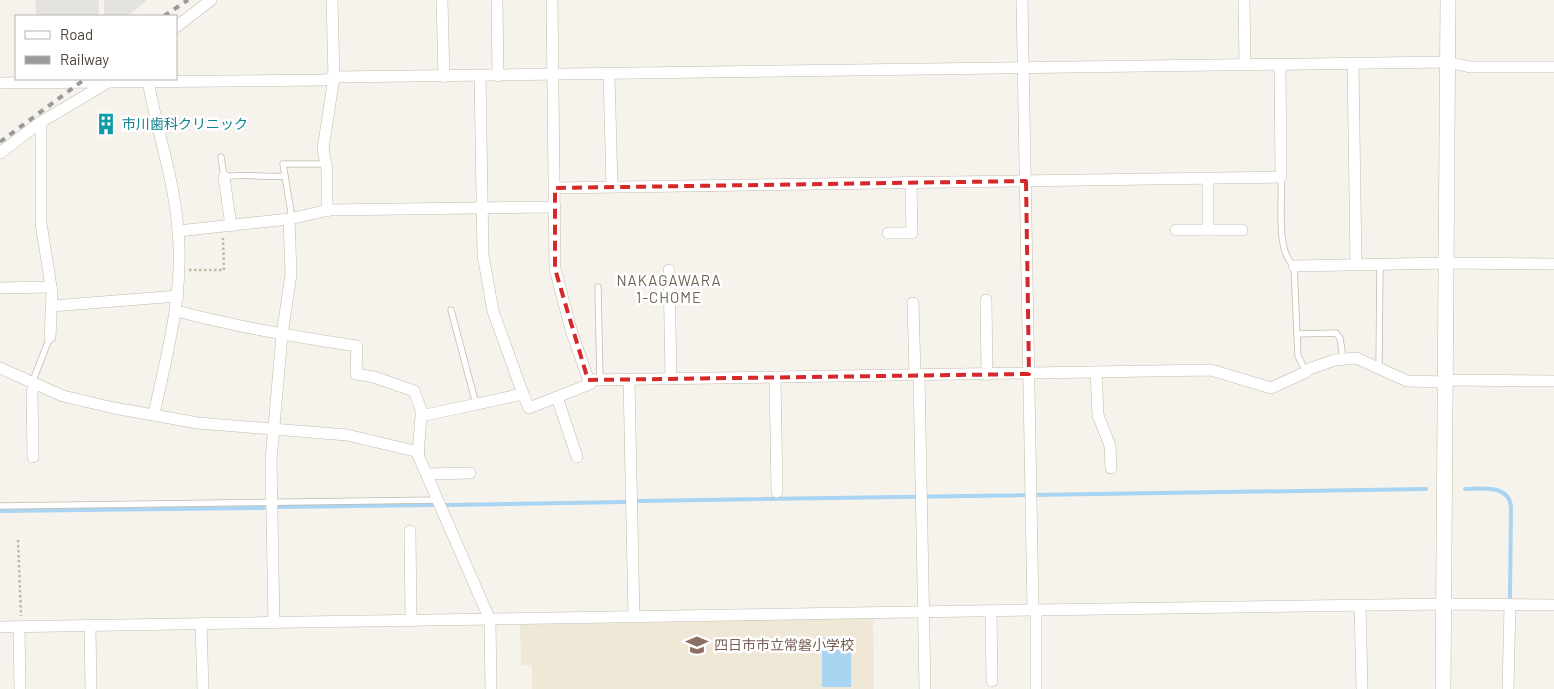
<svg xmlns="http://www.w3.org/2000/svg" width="1554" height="689" font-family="Barlow,'Noto Sans JP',sans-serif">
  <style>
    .education { fill: #efe8d6 }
    .parking { fill: #e5e3e0 }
    .water { fill: #a9d4f2 }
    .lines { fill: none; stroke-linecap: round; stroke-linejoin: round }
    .stream { stroke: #a9d4f2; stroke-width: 4 }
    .service-casing { stroke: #c2bbae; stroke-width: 7 }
    .minor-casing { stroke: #c2bbae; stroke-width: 12 }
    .tertiary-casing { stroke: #c2bbae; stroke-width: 16 }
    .path { stroke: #c4b79f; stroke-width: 2.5; stroke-dasharray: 2.5 2.5; stroke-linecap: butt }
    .service { stroke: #fff; stroke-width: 5.5 }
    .minor { stroke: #fff; stroke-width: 11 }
    .tertiary { stroke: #fff; stroke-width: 15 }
    .rail { stroke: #9a9a9a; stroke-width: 4; stroke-dasharray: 6 6; stroke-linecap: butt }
    .marked { fill: none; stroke: #d62828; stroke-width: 4; stroke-dasharray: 10 6; stroke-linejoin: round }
    .labels { text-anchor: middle; stroke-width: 5; stroke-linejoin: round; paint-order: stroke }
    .culture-label { font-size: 14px; fill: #0d838f; stroke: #fff; text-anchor: start }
    .education-label { font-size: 14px; fill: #785e54; stroke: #fff; text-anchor: start }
    .neighbourhood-label { font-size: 15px; letter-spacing: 1px; fill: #6e6250; stroke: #fff }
  </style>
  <rect width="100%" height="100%" fill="#f6f3ec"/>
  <!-- education -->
  <path class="education" d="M873,618L874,689H532V665H521L520,625Z"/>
  <!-- parking -->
  <g class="parking">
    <path d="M35,0H99V16H36Z"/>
    <path d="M104,0H147L128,16H104Z"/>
  </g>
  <!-- water -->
  <rect class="water" x="822" y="638" width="29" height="49"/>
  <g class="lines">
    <!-- stream -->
    <g class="stream">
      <path d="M1465,489C1482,489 1509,484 1511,507L1510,597"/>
      <path d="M639,501L1426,489"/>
      <path d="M447,505L625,502"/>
      <path d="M278,507L433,505"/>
      <path d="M0,511L264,508"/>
    </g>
    <!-- service casing -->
    <g class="service-casing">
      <g id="service">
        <path d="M221,157L224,177C247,173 262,178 285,176"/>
        <path d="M1281,177C1283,201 1275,250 1294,266L1298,356L1306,372"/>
        <path d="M289,219L291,212L283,164H326"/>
        <path d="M598,287L600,380"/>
        <path d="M451,310L476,404"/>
        <path d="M1297,334L1336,333L1340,338L1343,358"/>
        <path d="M1379,368L1380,264"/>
        <path d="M32,383L50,337"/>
        <path d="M0,506L437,500"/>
      </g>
    </g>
    <!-- minor casing -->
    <g class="minor-casing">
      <g id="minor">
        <path d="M442,0L444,77"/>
        <path d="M497,0L498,76"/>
        <path d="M1022,0L1033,610"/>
        <path d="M1244,0L1245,65"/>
        <path d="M176,27L211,0"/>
        <path d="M1353,63L1356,265"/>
        <path d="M609,75L612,187"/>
        <path d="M480,76L483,255L493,311L523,394"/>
        <path d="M148,81C157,131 174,179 178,230C184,294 167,353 154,414"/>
        <path d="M0,83L325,80L334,77L1447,62L1470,67H1554"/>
        <path d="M41,122V223L52,293L50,337"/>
        <path d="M0,153L41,122L105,84"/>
        <path d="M224,177L231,226"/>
        <path d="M1208,178V230"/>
        <path d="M555,188L1281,177L1280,65"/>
        <path d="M327,211V170L323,149L334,77L332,0"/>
        <path d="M1176,230H1242"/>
        <path d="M178,231L289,219L329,210L555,207"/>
        <path d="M888,233H912L911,183"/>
        <path d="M1294,266L1447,263L1554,264"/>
        <path d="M669,270L671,379"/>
        <path d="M0,288L51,287"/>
        <path d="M986,300L987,375"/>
        <path d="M913,303L915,375"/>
        <path d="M52,306L178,296"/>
        <path d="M177,311C236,327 296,337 357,346L356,374L374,377L414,391L423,415"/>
        <path d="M0,368L63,396L114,408L198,423L347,435L419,452"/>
        <path d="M1096,372L1098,415L1110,446L1111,468"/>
        <path d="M919,375L925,689"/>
        <path d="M775,377L777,492"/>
        <path d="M588,380L1211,370L1271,388L1306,372L1309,369L1335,360L1356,358L1407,381L1446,382"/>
        <path d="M629,380L634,617"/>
        <path d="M1446,380L1554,381"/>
        <path d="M557,397L577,457"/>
        <path d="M33,457L32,392L35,384"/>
        <path d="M426,474L470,473"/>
        <path d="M410,531L411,621"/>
        <path d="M1360,605L1362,689"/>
        <path d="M1036,610V689"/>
        <path d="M991,611L992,681"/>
        <path d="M274,623L271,460L282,335L291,274L289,219"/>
        <path d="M201,624L203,689"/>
        <path d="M90,626L91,689"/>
        <path d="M0,627L1036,610L1444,604L1554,605"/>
        <path d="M19,627L20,689"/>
        <path d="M491,689L490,620L418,455L421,416L523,394L529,408L590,384L572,333L555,269L552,0"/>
        <path d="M1508,689L1510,605"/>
      </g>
    </g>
    <!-- tertiary casing -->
    <g class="tertiary-casing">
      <path id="tertiary" d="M1443,689L1448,0"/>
    </g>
    <!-- path -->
    <g class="path">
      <path d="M189,270H224L223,238"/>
      <path d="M18,540L21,616"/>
    </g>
    <!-- service -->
    <use href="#service" class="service"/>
    <!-- minor -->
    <use href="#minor" class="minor"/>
    <!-- tertiary -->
    <use href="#tertiary" class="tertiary"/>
    <!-- rail -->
    <g class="rail">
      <path d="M164,16L188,0"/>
      <path d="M0,142L85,79"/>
    </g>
  </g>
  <!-- marked area -->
  <path class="marked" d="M1026,181L1029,374L588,380L555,269V188Z"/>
  <!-- icons -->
  <defs>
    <g id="building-bare" transform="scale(1.725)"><path d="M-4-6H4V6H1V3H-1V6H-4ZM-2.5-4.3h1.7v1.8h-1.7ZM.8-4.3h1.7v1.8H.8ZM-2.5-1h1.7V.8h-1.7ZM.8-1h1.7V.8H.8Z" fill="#0f9aa8" stroke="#fff" stroke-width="2.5" paint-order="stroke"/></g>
    <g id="school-bare" transform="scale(1.725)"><path d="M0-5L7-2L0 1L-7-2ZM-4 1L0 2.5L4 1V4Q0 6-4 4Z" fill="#8d6e63" stroke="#fff" stroke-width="2.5" paint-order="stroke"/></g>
  </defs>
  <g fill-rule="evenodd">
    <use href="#building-bare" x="106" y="124"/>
    <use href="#school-bare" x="697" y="645"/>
  </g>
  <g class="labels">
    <!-- culture labels -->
    <g class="culture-label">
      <text x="122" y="129">市川歯科クリニック</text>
    </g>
    <!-- education labels -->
    <g class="education-label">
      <text x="714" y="650">四日市市立常磐小学校</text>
    </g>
    <!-- neighbourhood labels -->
    <g class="neighbourhood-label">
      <text x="669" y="286">NAKAGAWARA<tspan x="669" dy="17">1-CHOME</tspan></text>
    </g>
  </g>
  <!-- legend -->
  <rect x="15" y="15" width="162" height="65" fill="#ffffff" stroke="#b7b4b0"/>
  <rect x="25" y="31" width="25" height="8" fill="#ffffff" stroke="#b7b4b0"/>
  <text x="60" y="40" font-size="15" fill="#4b4439">Road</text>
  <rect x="25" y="56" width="25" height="8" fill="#9a9a9a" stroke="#b7b4b0"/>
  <text x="60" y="65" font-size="15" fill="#4b4439">Railway</text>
</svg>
